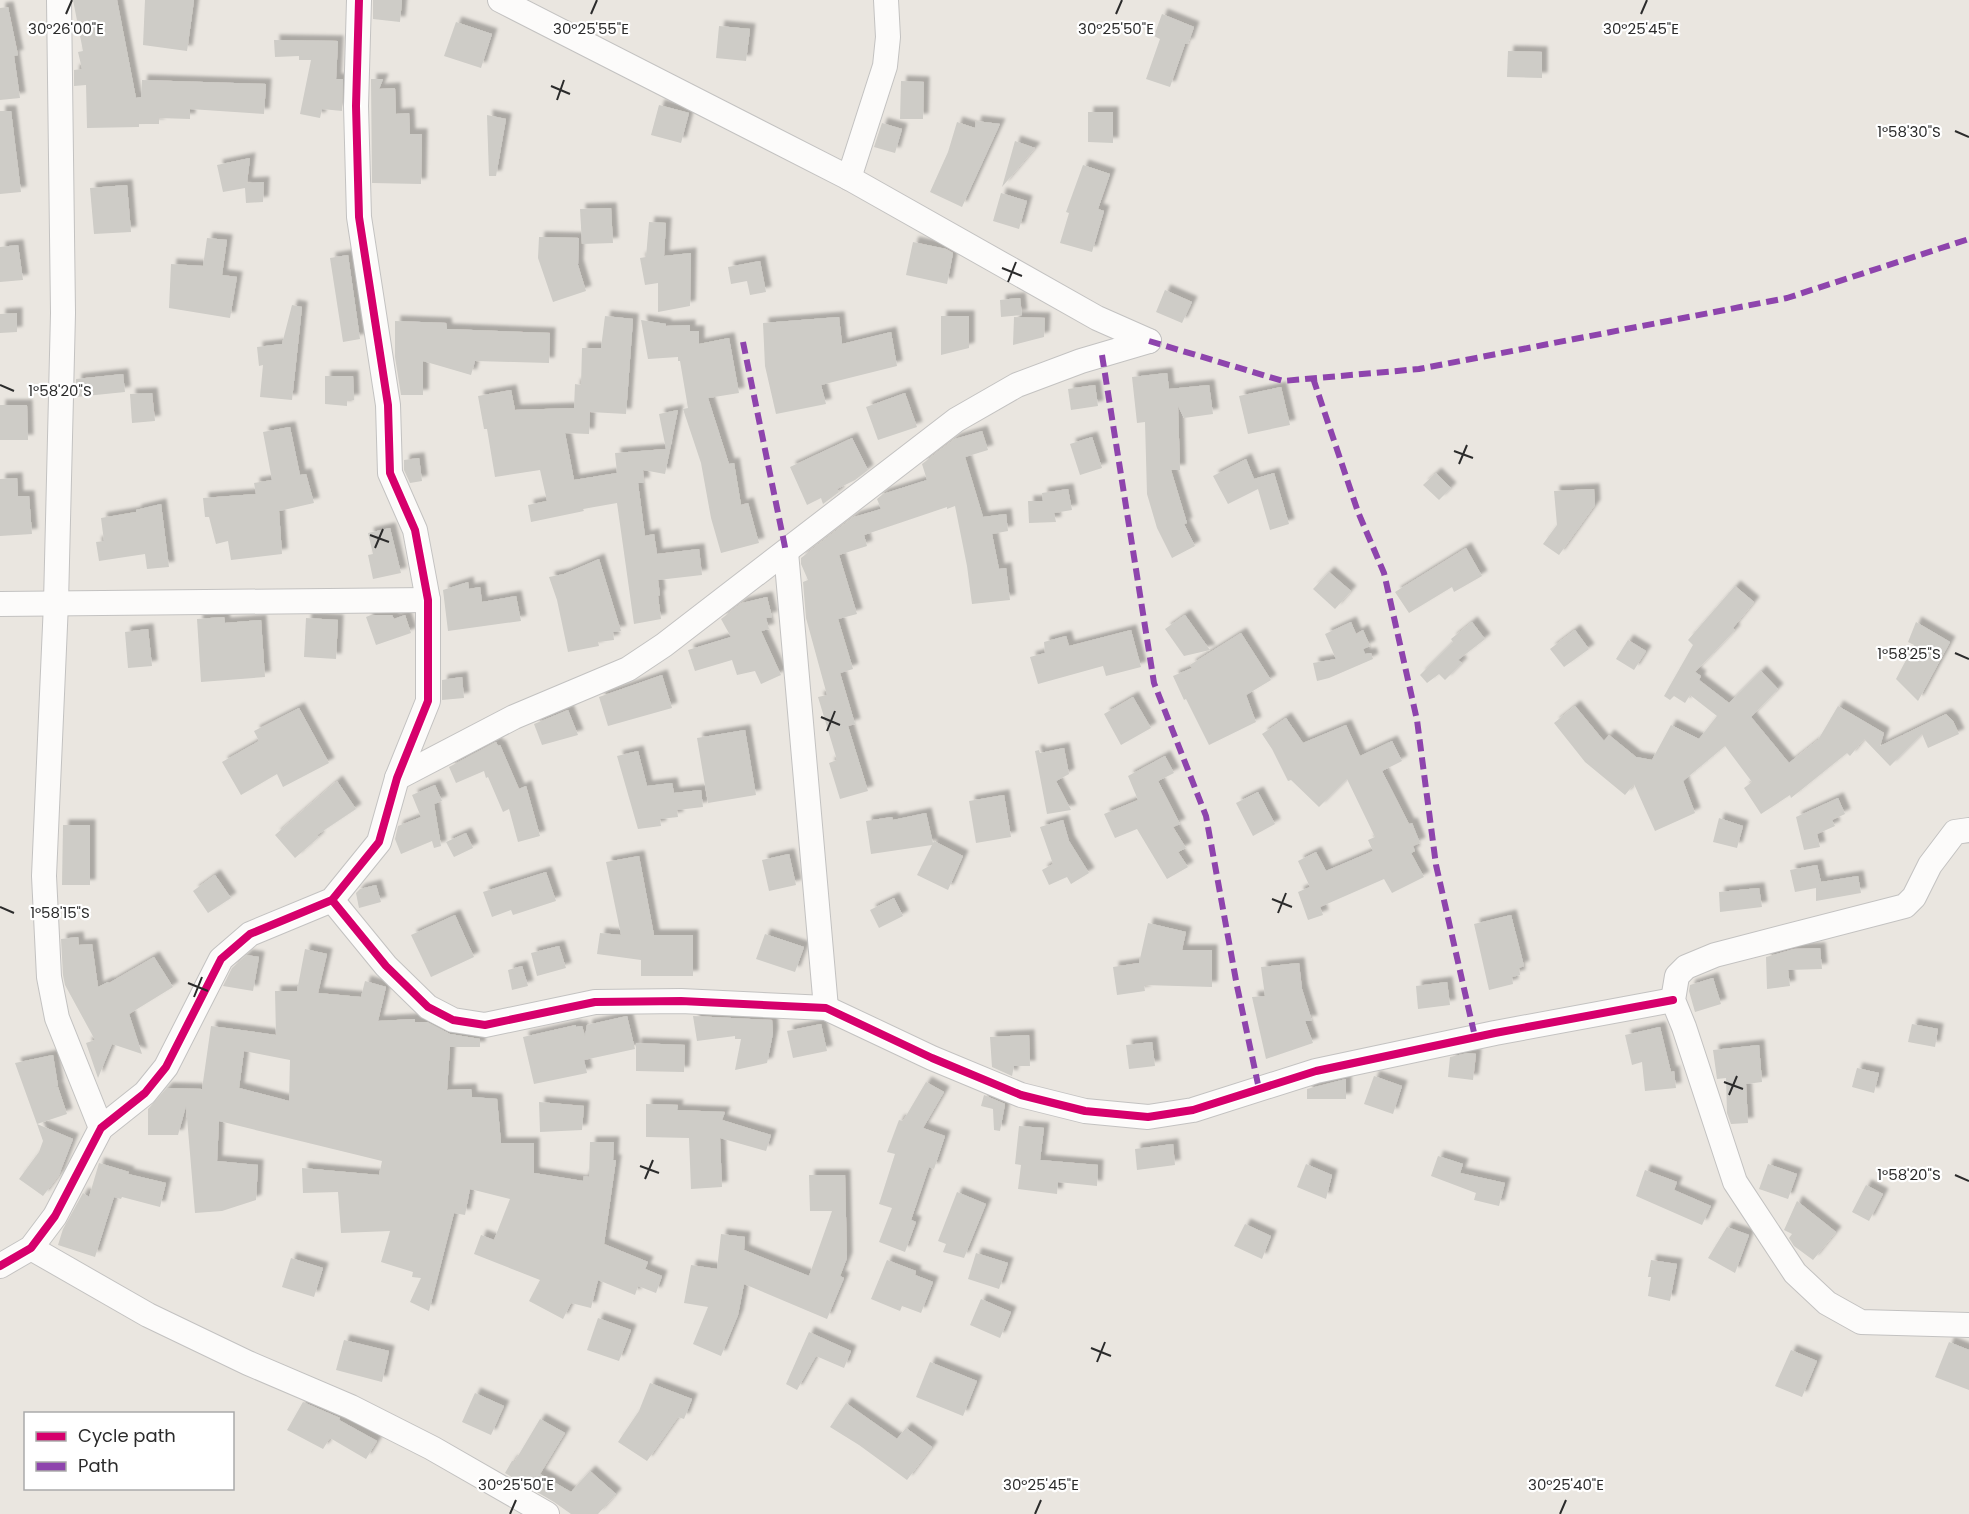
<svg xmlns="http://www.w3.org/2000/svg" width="1969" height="1514" font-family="Poppins,sans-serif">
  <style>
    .building { fill: #ceccc7; fill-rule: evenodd; filter: url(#shadow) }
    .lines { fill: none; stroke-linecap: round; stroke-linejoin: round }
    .minor-casing { stroke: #c3c2c1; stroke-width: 26 }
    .minor { stroke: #fcfbfa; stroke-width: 24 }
    .quiet { stroke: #8e44ad; stroke-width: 6; stroke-dasharray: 12 6; stroke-linecap: butt }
    .cycleway-casing { stroke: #fff; stroke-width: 11 }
    .cycleway { stroke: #d6006c; stroke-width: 8 }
    .ticks { fill: none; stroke: #2b2b2b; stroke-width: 2 }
    .ticks-label { font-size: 15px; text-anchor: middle; fill: #2b2b2b; stroke: #fff; stroke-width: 4.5; stroke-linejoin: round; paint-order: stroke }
  </style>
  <defs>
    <filter id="shadow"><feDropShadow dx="5.5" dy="-5.5" stdDeviation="1.5" flood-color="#0004"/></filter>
  </defs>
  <rect width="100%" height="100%" fill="#eae6e0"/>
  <!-- building -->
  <g class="building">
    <path d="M73,0H117L136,98L141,97L142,80L266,84L264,114L190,109V119L159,118V124H139V127L87,128L86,85L74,86V70L82,69L78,52L83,51Z"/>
    <path d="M145,0H194L187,51L143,45Z"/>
    <path d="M373,0H402L400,22L373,19Z"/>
    <path d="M8,7L18,55L14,56L20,98L0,100V8Z"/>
    <path d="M1162,14L1194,27L1188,44H1185L1170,87L1146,79L1160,39L1154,36Z"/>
    <path d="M456,22L492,34L481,68L444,56Z"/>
    <path d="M719,26L750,29L746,61L716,58Z"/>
    <path d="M274,40L338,41L336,79H343L342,111L322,109L320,118L300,114L311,60H299V56L275,57Z"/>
    <path d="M1508,51L1542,52V78L1507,77Z"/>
    <path d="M371,79H383L379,89L395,88L396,114L409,113L410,134H422L421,184L372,183Z"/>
    <path d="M901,81L924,82L923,119H900Z"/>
    <path d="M659,105L689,113L681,143L651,135Z"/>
    <path d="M0,111H11L21,192L0,194Z"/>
    <path d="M1088,112H1113V143L1088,142Z"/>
    <path d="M487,115L506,119L496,176H489Z"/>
    <path d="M976,121L1000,124L962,207L930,192L948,152L957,122L975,128Z"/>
    <path d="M882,123L902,129L895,153L874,147Z"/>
    <path d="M1015,141L1035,148L1002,187Z"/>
    <path d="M250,158L247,183L264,182L263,202L246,203L245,188L223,192L217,165Z"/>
    <path d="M1083,165L1110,174L1098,209L1104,211L1092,252L1060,243L1069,213L1066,212Z"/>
    <path d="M127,185L131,232L94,234L90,188Z"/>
    <path d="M1001,193L1027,201L1019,229L993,221Z"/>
    <path d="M611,208L613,243L582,244L580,209Z"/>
    <path d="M649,222L666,223L664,256L691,253L690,306L658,312V283L645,285L640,258L646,257Z"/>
    <path d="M539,237L579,238L578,265L586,291L553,302L538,258Z"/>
    <path d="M207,238L227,240L222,275L237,277L230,318L169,308L171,264L203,266Z"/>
    <path d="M913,242L946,249L953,253L947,284L906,275Z"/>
    <path d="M18,245L23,280L0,282V247Z"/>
    <path d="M348,255L360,339L343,342L330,258Z"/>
    <path d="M760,261L766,292L750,295L747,281L731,284L728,267Z"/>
    <path d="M1165,290L1192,302L1182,323L1156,312Z"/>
    <path d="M1020,298L1022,315L1001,317L1000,300Z"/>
    <path d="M292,305L302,307L292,400L260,397L263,365L259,366L257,347L282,344Z"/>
    <path d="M17,313V332L0,333V314Z"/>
    <path d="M605,316L633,319L626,414L590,412L589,434L565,433L574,480L617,473L615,453L666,449L659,414L678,410L665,474L643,470L644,483H638L645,536L654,534L657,554L699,549L702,575L658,580L660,595L658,596L661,619L634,624L617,503L583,509L584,511L531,522L528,505L547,501L540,470L495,477L487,429H484L478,396L511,390L515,410L574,408L575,384L581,385L582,348H601Z"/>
    <path d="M941,316H969V348L941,355Z"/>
    <path d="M839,317L842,344L891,332L897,366L821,385L826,404L776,414L765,366L763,323Z"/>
    <path d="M1014,317L1045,318L1044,337L1013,345Z"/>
    <path d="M641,320L666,324V326L690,325V331H699V344L729,338L739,393L708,398L729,464L734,463L741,505L748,503L759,543L721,553L711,518L701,463L683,409L688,408L680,361H678V357L648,359Z"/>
    <path d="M395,321L446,323L447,329L550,333L549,363L475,361L471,375L423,361V395H401L395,357Z"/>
    <path d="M1167,373L1169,389L1209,385L1213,414L1184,418L1178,406L1180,470H1171L1187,523L1184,524L1195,546L1172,558L1157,528L1147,494L1145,422L1137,423L1132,377Z"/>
    <path d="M123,374L125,392L76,397V379Z"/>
    <path d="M325,376H353L354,400H347V406L325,404Z"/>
    <path d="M1095,385L1098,406L1071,410L1068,389Z"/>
    <path d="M1281,387L1290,425L1248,434L1239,396Z"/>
    <path d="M152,393L155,421L132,423L130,394Z"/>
    <path d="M905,393L917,427L878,440L866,407Z"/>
    <path d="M0,405H27L28,440H0Z"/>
    <path d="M290,427L300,475L306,474L314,503L279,511L282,554L231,560L228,541L216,544L209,517H205L203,498L256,494L254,483L272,480L263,432Z"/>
    <path d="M982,431L988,450L965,457L983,517L1006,514L1008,531L992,534L999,569L1006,568L1010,600L972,604L967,566L955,506L947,509V507L864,535L867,546L839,555L857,614L838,619L853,669L840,673L855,724L848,726L868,791L840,799L829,763L837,760L818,697L827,695L806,618L803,582L808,580L801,564V558L854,517L881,509L877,499L883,494L927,480L922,464L955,439Z"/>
    <path d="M1092,437L1102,468L1080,475L1070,444Z"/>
    <path d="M852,438L868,470L855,480L837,489L839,492L823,504L821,498L807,505L790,467Z"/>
    <path d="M419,458L422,481L410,483L404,470V460Z"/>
    <path d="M1246,459L1254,479L1274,473L1289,524L1270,530L1258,489L1228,504L1213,476Z"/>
    <path d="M1436,473L1451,488L1439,500L1423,485Z"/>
    <path d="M17,478L18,496H29L32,534L0,536V479Z"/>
    <path d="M1068,489L1072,510L1054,513L1056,522L1029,523L1028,501H1043L1042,493Z"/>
    <path d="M1594,489L1595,505L1559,555L1543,544L1557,525L1554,491Z"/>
    <path d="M161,504L169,567L147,569L145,554L99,561L96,542L104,541L101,518L136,512V510Z"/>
    <path d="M390,528L401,573L373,579L368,555L373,554L368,533Z"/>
    <path d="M1466,548L1482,576L1454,592L1452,587L1409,613L1395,592Z"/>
    <path d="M599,559L621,631L613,632L614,640L598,642L599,646L568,652L557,600L549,577L564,574Z"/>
    <path d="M1329,572L1351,591L1335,609L1313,589Z"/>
    <path d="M468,582L469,589L480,587L482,602L516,596L521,621L448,631L443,590Z"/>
    <path d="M1735,586L1754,602L1733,628L1735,630L1695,672L1701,676L1699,680L1729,703L1761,671L1778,689L1751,717L1789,763L1818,740L1838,706L1884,733L1880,746L1946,714L1953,721L1959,734L1928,748L1922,734L1890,766L1864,739L1850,756L1847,753L1791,798L1790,795L1761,814L1744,788L1752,782L1725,746L1683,781L1695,813L1655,831L1634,784L1625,795L1585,762L1554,723L1575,706L1604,741L1609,735L1636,757L1652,760L1671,725L1699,739L1717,716L1690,695L1685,703L1674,696L1670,700L1664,696L1693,645L1688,640Z"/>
    <path d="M767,597L772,617L766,618L769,629L761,631L781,675L761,684L755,671L737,675L732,660L695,671L688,650L731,637L721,619L742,603Z"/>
    <path d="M371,615H392L394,619L405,615L411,633L376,645L366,617Z"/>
    <path d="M1185,615L1210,650L1184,656L1165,629Z"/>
    <path d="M224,617L225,623L261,620L265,677L201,682L197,619Z"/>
    <path d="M306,618L338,620L336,659L304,657Z"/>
    <path d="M1351,622L1356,634L1363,630L1370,646L1363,649L1365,654L1371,653L1373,659L1329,678L1317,681L1313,663L1336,659L1325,634Z"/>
    <path d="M1472,622L1485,639L1458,660L1462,663L1445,680L1439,674L1427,683L1420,675L1453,642L1451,639Z"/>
    <path d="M1916,622L1950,642L1918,701L1896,679L1914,645L1908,642Z"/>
    <path d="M148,629L152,666L128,668L125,632Z"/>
    <path d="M1131,630L1141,667L1106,676L1103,666L1038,684L1030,657L1045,653L1044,642L1066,636L1069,646Z"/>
    <path d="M1575,630L1589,649L1564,667L1550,649Z"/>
    <path d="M1241,633L1271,680L1246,695L1256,722L1209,745L1186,699L1184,700L1173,676L1192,668L1190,665Z"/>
    <path d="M1628,640L1646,651L1634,670L1616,659Z"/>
    <path d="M662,675L672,708L608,726L599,697Z"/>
    <path d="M462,677L464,698L442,700V680Z"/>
    <path d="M1133,697L1151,728L1121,745L1104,714Z"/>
    <path d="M299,708L329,763L283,787L277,774L241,795L222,762L259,741L254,731Z"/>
    <path d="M568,710L578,735L542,745L534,724Z"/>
    <path d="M1286,718L1303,743L1346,725L1360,756L1392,741L1402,761L1382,771L1409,824L1412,823L1420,843L1413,846L1415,851L1411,853L1424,877L1392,893L1384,879L1320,907L1323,915L1308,920L1298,892L1310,887L1298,861L1316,852L1326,871L1373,851L1368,840L1375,837L1347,779L1319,807L1291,780L1288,781L1272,749L1262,734Z"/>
    <path d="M745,730L756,795L708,803L697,738Z"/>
    <path d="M496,742L498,746L500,745L519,789L526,786L540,836L518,842L509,809L503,812L488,777L486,778L484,771L456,783L449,767Z"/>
    <path d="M1064,748L1069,774L1056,781L1071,810L1047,814L1035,751L1039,750L1040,753Z"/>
    <path d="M638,751L647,786L672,783L674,793L701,790L703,807L677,810L678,817L660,819L661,826L638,829L617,756Z"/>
    <path d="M1165,756L1174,773L1158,781L1180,824L1173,827L1186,848L1178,852L1188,867L1167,879L1137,829L1115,838L1104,814L1138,800L1128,776Z"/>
    <path d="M337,781L356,809L317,835L319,837L295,858L275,835Z"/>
    <path d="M435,785L442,801L434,804L441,846L434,848L432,841L401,854L395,839L398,826L421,817L412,795Z"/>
    <path d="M1258,792L1275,824L1253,836L1236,803Z"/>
    <path d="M1004,795L1011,837L976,843L969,801Z"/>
    <path d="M1838,798L1845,814L1832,820L1835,826L1817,834L1820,847L1804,850L1796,817Z"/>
    <path d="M926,813L933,843L934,841L963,856L948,890L917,875L932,845L871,854L866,821L892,817L893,820Z"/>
    <path d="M1719,818L1743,826L1737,848L1713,842Z"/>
    <path d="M1063,820L1069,841L1089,873L1071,884L1067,877L1049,885L1042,870L1053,864L1040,827Z"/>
    <path d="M63,825H90V885H62Z"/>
    <path d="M466,833L473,848L454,857L446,842Z"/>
    <path d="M789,854L796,885L769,891L762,860Z"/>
    <path d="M639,856L654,935H693V976H641V960L597,954L600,933L621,935L606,862Z"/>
    <path d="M1817,865L1821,882L1858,876L1861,893L1816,901V888L1795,892L1790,870Z"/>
    <path d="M546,872L556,901L513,915L511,910L492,917L483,892Z"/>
    <path d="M215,875L231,898L208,913L193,891Z"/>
    <path d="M376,885L381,902L359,908L356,893L360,889Z"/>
    <path d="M1759,888L1762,907L1720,912L1719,892Z"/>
    <path d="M894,898L903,916L879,928L870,910Z"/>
    <path d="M455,915L474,957L431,977L411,935Z"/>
    <path d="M1511,915L1524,966L1519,968L1520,975L1512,977L1513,984L1489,990L1474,924Z"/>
    <path d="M1148,923L1186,932L1182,950H1212V987L1144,985L1145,991L1117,995L1113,967L1139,963Z"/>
    <path d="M765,934L804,947L795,972L756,959Z"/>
    <path d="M78,937L79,945L92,944L98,987L108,982L109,983L154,957L173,987L129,1014L142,1054L112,1044L98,1078L86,1043L95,1040L65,985L63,975L61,939Z"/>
    <path d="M559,946L566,968L537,976L531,953Z"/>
    <path d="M1820,948L1822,969L1788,970L1790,986L1767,989L1766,957L1794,949Z"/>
    <path d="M305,949L327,954L318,993L361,997L365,981L386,987L378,1021L415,1019V1022H427L450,1034L480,1039V1047H450L447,1090L471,1089L472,1097L497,1099L501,1143H534V1173L583,1181L584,1176L589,1177L590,1142H614L613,1160H616L604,1244L648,1262L645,1269L662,1276L656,1293L638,1286L635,1295L598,1280L591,1308L571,1303L563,1319L529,1301L540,1280L474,1254L481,1235L494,1240L510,1199L470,1189L465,1215L454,1213L429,1311L410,1302L421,1278L412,1277L413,1272L381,1262L390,1231L341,1233L338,1192L303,1193L302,1168L379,1175L382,1161L219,1121L217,1161L258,1165L256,1200L222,1211L195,1213L186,1106L178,1135H148V1109L167,1088L202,1089L211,1026L276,1035L275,991H297ZM244,1051L290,1060L289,1101L239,1088Z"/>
    <path d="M247,955L259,957L253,991L223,986L232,968Z"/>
    <path d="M1299,963L1302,989L1312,1021H1305L1313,1043L1266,1059L1252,997L1265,996L1261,967Z"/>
    <path d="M522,966L528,986L512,990L508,970Z"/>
    <path d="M1713,978L1721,1004L1695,1012L1689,991L1690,985Z"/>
    <path d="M1447,982L1450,1005L1418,1009L1416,986Z"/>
    <path d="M627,1016L635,1049L584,1060L587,1073L534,1084L523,1037L576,1025V1027L582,1026L585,1036L587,1025Z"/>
    <path d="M693,1016L772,1020L773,1033L767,1063L735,1070L741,1039H735V1036L697,1041Z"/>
    <path d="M821,1024L827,1051L793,1058L787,1031Z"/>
    <path d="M1912,1024L1938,1029L1935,1047L1908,1042Z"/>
    <path d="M1660,1027L1671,1072L1674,1071L1676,1088L1645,1091L1642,1062L1632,1065L1625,1035Z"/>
    <path d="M1029,1035L1030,1066H1014L1012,1076L992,1067L990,1037Z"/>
    <path d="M1152,1042L1155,1066L1129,1069L1126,1045Z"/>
    <path d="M636,1043L685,1045L684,1072L636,1071Z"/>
    <path d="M1759,1045L1762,1082L1746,1084L1748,1123L1731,1124L1727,1113L1726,1078L1717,1079L1713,1050Z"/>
    <path d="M1468,1053L1476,1054L1473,1080L1448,1077L1450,1057Z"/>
    <path d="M53,1055L58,1086L55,1087H58L67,1114L37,1124L15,1063Z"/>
    <path d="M1857,1068L1879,1073L1874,1093L1852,1087Z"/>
    <path d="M1374,1076L1402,1086L1393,1114L1364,1104Z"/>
    <path d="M1346,1079V1099H1307V1089Z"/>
    <path d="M926,1082L944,1092L923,1128L945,1136L934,1169L929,1167L911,1220L916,1222L905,1252L879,1242L892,1208L879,1204L895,1154L887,1152L899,1120L903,1121Z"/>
    <path d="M984,1095L1005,1104L1000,1131L994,1130L993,1109L981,1106Z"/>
    <path d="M539,1102L584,1106L582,1130L540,1132Z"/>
    <path d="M646,1104L678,1105L677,1110L725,1112L722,1120L771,1135L766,1151L720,1138L722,1187L691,1189L689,1138L646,1137Z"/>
    <path d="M37,1124L73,1139L59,1175L43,1196L19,1179L39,1152L43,1141Z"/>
    <path d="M1019,1126L1044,1128L1040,1160L1098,1165L1097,1186L1058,1182L1057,1194L1018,1189L1021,1165L1015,1164Z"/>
    <path d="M1173,1144L1175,1165L1137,1170L1135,1149Z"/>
    <path d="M1438,1156L1463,1164L1460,1173L1505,1183L1499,1206L1474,1200L1476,1193L1431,1176Z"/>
    <path d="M99,1163L129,1172L128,1174L166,1183L160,1207L122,1197L121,1199L114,1197L95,1257L58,1245L63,1229L83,1193L89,1197Z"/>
    <path d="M1306,1164L1332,1175L1326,1199L1297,1187Z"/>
    <path d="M1768,1164L1797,1174L1788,1199L1759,1189Z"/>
    <path d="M1645,1170L1677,1182L1674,1190L1711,1206L1702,1225L1636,1196Z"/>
    <path d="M809,1175H845L847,1258L840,1276L844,1278L827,1319L744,1284L738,1315L721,1356L693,1344L708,1307L684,1303L691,1265L717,1269L721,1234L745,1237L744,1250L809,1276L832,1211H810Z"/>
    <path d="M1866,1185L1883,1194L1869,1221L1852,1212Z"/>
    <path d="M957,1192L986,1204L964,1258L943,1252L946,1244L938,1241Z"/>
    <path d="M1797,1201L1836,1232L1813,1260L1794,1246L1789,1238L1792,1234L1784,1230Z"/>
    <path d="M1245,1224L1271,1236L1262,1259L1234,1246Z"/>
    <path d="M1727,1227L1749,1235L1735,1273L1708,1258Z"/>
    <path d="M976,1253L1008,1263L999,1289L968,1279Z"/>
    <path d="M291,1258L323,1268L314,1297L282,1287Z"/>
    <path d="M887,1260L916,1271L915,1275L933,1282L921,1313L902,1306L900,1311L871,1299Z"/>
    <path d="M1651,1260L1677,1264L1670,1301L1648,1296L1651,1277H1648Z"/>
    <path d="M981,1299L1011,1312L1000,1338L970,1325Z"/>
    <path d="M598,1318L631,1330L619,1361L587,1350Z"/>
    <path d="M809,1332L851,1351L844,1368L816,1356L797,1390L786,1384Z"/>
    <path d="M344,1340L389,1351L382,1382L336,1370Z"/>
    <path d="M1949,1342L1969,1350V1390L1935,1377Z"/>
    <path d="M1791,1350L1817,1361L1802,1397L1775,1386Z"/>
    <path d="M930,1362L977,1381L963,1416L916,1397Z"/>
    <path d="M650,1383L692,1399L684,1419L678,1417L647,1461L618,1442L639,1411Z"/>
    <path d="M475,1393L504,1406L491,1435L462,1422Z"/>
    <path d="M303,1402L340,1418L339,1420L377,1441L366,1459L330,1438L323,1449L287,1430Z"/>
    <path d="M846,1403L897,1439L906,1428L932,1447L907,1480L859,1445L830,1427Z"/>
    <path d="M540,1419L565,1433L540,1474L571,1492L590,1471L616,1494L598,1514H571L554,1502L505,1473L512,1461H515Z"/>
  </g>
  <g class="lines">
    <!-- minor casing -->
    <g class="minor-casing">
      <g id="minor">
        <path d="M59,0L63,313L56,603L44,876L49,977L57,1018L101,1128"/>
        <path d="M500,0L849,178L1097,318L1149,341"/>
        <path d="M849,178L885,66L888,37L886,0"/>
        <path d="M786,552L826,1008"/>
        <path d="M0,604L428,600"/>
        <path d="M397,778L514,717L628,669L664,645L956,420L1017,385L1081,361L1149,341"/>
        <path d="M1969,830L1955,832L1930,865L1914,897L1905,906L1715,955L1686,967L1677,976L1673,1000L1684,1027L1735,1182L1795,1273L1827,1303L1861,1322L1969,1325"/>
        <path d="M332,900L386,966L428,1007L453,1020L485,1025L595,1002L681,1001L826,1008L932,1058L1021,1095L1085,1111L1148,1117L1193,1110L1316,1071L1495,1033L1673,1000"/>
        <path d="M31,1248L148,1315L248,1363L351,1407L432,1448L547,1514"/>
        <path d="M0,1266L31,1248L55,1216L101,1128L145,1093L166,1067L221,959L250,934L332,900L379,842L397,778L428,701V600L415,530L390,473L388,405L359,217L356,106L359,0"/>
      </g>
    </g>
    <!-- minor -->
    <use href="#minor" class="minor"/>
    <!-- quiet -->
    <g class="quiet">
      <path d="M1149,341L1283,381L1419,369L1787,298L1969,239"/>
      <path d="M743,342L786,552"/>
      <path d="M1102,355L1154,683L1206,816L1237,986L1259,1089"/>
      <path d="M1313,378L1358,512L1384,573L1417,720L1436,865L1475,1037"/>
    </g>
    <!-- cycleway casing -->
    <g class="cycleway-casing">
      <g id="cycleway">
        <path d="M332,900L386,966L428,1007L453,1020L485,1025L595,1002L681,1001L826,1008L932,1058L1021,1095L1085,1111L1148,1117L1193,1110L1316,1071L1495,1033L1673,1000"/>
        <path d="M0,1266L31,1248L55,1216L101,1128L145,1093L166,1067L221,959L250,934L332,900L379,842L397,778L428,701V600L415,530L390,473L388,405L359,217L356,106L359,0"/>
      </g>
    </g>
    <!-- cycleway -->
    <use href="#cycleway" class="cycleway"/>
  </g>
  <!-- ticks -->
  <path class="ticks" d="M66,14L72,0M591,14L597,0M1116,14L1122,0M1641,14L1647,0M551,86L570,94M557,100L564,80M1955,131L1969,137M1002,268L1022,276M1008,282L1016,262M0,385L14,391M1454,451L1473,458M1459,464L1467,445M370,535L389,542M375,548L383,529M1955,653L1969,659M821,717L840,725M827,731L835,711M1272,899L1292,907M0,907L14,913M1278,913L1286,893M188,983L208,991M194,997L202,977M1724,1082L1743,1089M1729,1095L1737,1076M640,1166L659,1173M1955,1175L1969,1181M645,1179L653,1160M1091,1348L1111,1356M1097,1362L1105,1342M510,1514L516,1500M1035,1514L1041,1500M1560,1514L1566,1500"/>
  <g class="ticks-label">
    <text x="66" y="34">30°26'00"E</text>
    <text x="591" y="34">30°25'55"E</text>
    <text x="1641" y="34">30°25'45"E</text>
    <text x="1116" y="34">30°25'50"E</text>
    <text x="1909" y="137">1°58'30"S</text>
    <text x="60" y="396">1°58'20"S</text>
    <text x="1909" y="659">1°58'25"S</text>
    <text x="60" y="918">1°58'15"S</text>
    <text x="1909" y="1180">1°58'20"S</text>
    <text x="516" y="1490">30°25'50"E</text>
    <text x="1041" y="1490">30°25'45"E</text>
    <text x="1566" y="1490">30°25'40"E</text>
  </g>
  <!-- legend -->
  <rect x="24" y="1412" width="210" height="78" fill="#ffffff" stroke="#aaaaaa" stroke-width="1.5"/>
  <rect x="36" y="1432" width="30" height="9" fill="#d6006c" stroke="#aaaaaa" stroke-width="1.5"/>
  <text x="78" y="1442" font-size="18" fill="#2b2b2b">Cycle path</text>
  <rect x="36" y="1462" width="30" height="9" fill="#8e44ad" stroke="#aaaaaa" stroke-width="1.5"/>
  <text x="78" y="1472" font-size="18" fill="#2b2b2b">Path</text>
</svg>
